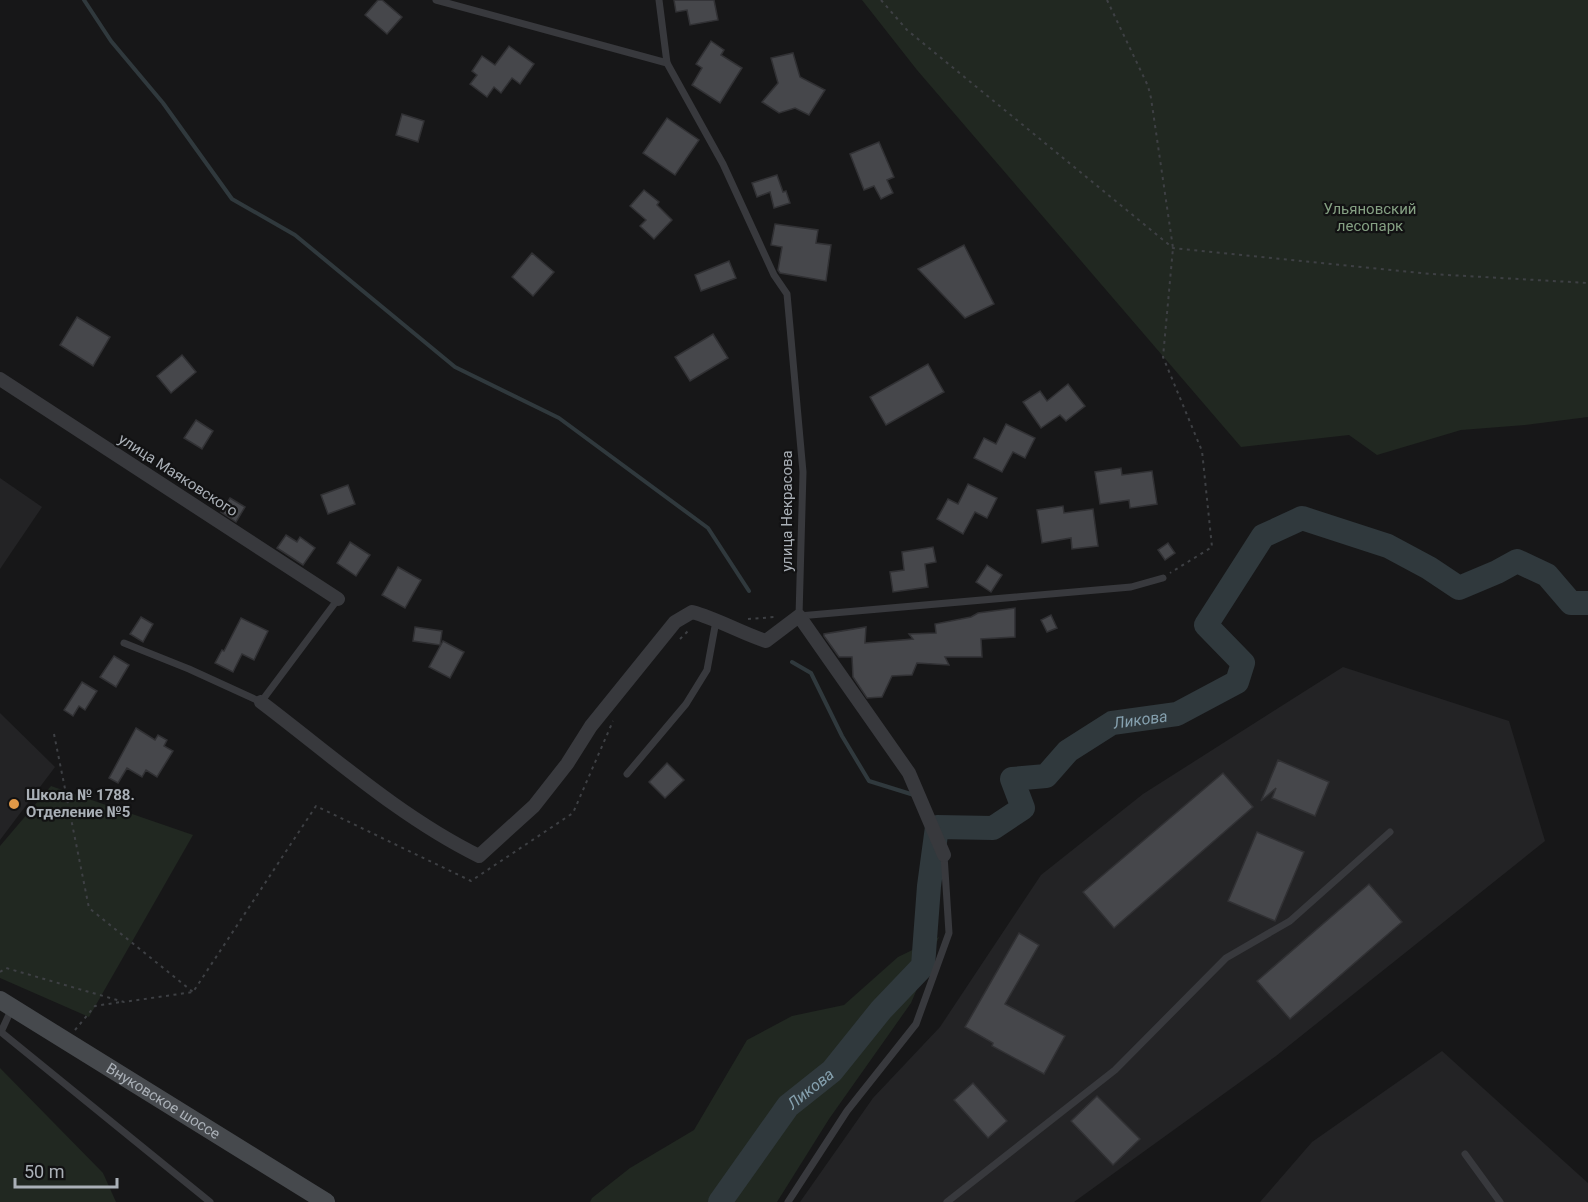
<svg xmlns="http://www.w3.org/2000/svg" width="1588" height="1202" font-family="Roboto,sans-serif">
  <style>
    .built { fill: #232325 }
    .green { fill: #212821 }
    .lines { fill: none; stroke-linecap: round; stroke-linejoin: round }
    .stream { stroke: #30393d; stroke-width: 4 }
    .river { stroke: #30393d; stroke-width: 24 }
    .building { fill: #46474b; stroke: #313134; stroke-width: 1.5 }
    .path { stroke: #3e4044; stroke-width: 2; stroke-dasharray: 3 4.5; stroke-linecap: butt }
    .service { stroke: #38393d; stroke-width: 7 }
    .minor { stroke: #38393d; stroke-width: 14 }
    .secondary { stroke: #46494d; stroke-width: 18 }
    .poi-dot { fill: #e09847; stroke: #121213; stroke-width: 2 }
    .labels { text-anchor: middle; stroke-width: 4.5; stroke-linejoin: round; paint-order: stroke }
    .park-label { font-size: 15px; fill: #85a083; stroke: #121213 }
    .street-label { font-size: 15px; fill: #aab0b7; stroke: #121213 }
    .poi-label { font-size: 15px; font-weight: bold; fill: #aab0b7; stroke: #121213; text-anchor: start }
    .water-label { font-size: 16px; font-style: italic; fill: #85a0ae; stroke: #121213 }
  </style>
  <rect width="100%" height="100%" fill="#171718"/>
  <!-- built -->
  <g class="built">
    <path d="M0,478L42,507L0,569Z"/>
    <path d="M1343,667L1509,721L1545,841L1276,1056L1074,1202H800L873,1098L940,1027L1041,875L1143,794Z"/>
    <path d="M0,713L55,767L0,840Z"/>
    <path d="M1442,1051L1588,1183V1202H1260L1312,1142Z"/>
  </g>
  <!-- green -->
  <g class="green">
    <path d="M862,0H1588V417L1525,425L1461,430L1377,455L1349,435L1241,447L917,70Z"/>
    <path d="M51,786L193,835L89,1017L0,978V846Z"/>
    <path d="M939,937L911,1003L829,1119L777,1202H590L592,1198L630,1168L694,1130L747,1040L792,1016L844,1005L898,957Z"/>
    <path d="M0,1068L103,1173L116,1202H0Z"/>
  </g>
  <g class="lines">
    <!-- stream -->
    <g class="stream">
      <path d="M84,0L111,41L163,103L232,199L295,235L455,367L559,418L708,528L749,591"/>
      <path d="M792,662L811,673L842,736L869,781L914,795"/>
    </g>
    <!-- river -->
    <path class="river" id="s1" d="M720,1202L788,1106L832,1071L881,1010L923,966L929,886L937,827L993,828L1023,808L1012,779L1046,776L1068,751L1112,723L1177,714L1237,682L1243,663L1206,625L1263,536L1302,518L1388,546L1429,568L1459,588L1497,572L1517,561L1547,575L1571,603H1588"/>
  </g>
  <!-- building -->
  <g class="building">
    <path d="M378,0H382L402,17L387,34L365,15Z"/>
    <path d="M674,0H714L718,20L690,25L687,10L676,12Z"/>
    <path d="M711,41L724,50L721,55L742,68L720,103L692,85L702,68L696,64Z"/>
    <path d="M509,46L534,64L520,84L512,78L501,93L494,87L487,97L470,84L477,75L472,71L482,56L495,65Z"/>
    <path d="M793,53L800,77L825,90L809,115L795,108L779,113L762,102L778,83L771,58Z"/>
    <path d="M402,114L424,121L418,142L396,135Z"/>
    <path d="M667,118L699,140L675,175L643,153Z"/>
    <path d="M879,142L894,177L887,180L893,193L881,199L874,186L864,190L850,154Z"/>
    <path d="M777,175L783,192L786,191L790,203L774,208L770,192L757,197L752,183Z"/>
    <path d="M644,190L659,202L657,205L672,220L654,239L640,226L646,220L630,206Z"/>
    <path d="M775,224L818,230L816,243L831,245L826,281L780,273L778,270L782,247L771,245Z"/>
    <path d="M964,245L994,304L965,318L918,269Z"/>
    <path d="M532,253L554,272L533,296L512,277Z"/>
    <path d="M729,261L736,278L701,291L695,275Z"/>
    <path d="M77,317L110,337L93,366L60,345Z"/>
    <path d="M713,334L728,358L690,381L675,357Z"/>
    <path d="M182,355L196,372L171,393L157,376Z"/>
    <path d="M928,364L944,392L886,425L870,397Z"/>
    <path d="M1068,384L1085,406L1066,421L1060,415L1041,428L1023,402L1040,391L1047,401Z"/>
    <path d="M196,420L213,431L202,449L184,438Z"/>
    <path d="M1006,424L1035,438L1025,458L1013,452L1002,472L974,458L984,438L996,444Z"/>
    <path d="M1121,468L1122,475L1152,471L1157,504L1130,508L1129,500L1100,504L1095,472Z"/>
    <path d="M968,484L997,498L987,518L975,512L963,534L937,519L948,499L958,504Z"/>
    <path d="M348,485L355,504L328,514L321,495Z"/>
    <path d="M230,498L245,507L236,522L221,512Z"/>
    <path d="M1063,506L1064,513L1093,509L1098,546L1072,549L1071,538L1042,543L1037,510Z"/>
    <path d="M286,535L297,542L300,537L315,548L303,565L277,548Z"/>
    <path d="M350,542L370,555L356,576L337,563Z"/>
    <path d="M1168,543L1175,553L1165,560L1158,550Z"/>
    <path d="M933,547L936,562L925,564L928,587L893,592L890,572L904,570L902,552Z"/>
    <path d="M987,565L1002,575L991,592L976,582Z"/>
    <path d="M398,567L421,580L405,608L382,595Z"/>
    <path d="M1015,608V637L981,639L982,657H945L949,665L917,663L912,675L892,676L882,697L867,698L853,677L852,657H839L824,636V634L866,627L865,643L913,639L909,634L936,633L935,624L971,617L978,613Z"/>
    <path d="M1051,615L1057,628L1047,632L1041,620Z"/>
    <path d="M141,617L153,624L143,642L130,634Z"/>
    <path d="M241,618L268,631L254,660L242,654L233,672L215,663L222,650L224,651Z"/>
    <path d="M415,627L442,631L440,645L413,641Z"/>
    <path d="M443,641L464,652L450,678L429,667Z"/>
    <path d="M114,656L129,665L116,687L100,677Z"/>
    <path d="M82,682L97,691L85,710L79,706L73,716L64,710Z"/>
    <path d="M136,728L155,740L158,735L167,740L164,746L173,751L157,777L146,770L142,777L127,768L118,783L109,778Z"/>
    <path d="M1278,760L1329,782L1315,816L1272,798L1276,788L1261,801Z"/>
    <path d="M667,763L684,780L665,798L649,782Z"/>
    <path d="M1223,773L1253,807L1114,928L1083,892Z"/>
    <path d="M1257,832L1304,852L1275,921L1228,901Z"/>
    <path d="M1369,884L1402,922L1290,1019L1257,981Z"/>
    <path d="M1019,933L1039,945L1005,1004L1065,1036L1044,1074L992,1046L993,1043L965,1027Z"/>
    <path d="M973,1083L1007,1121L988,1138L954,1100Z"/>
    <path d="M1097,1096L1140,1139L1113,1165L1071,1121Z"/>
  </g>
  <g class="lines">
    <!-- path -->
    <g class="path">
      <path d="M881,0L907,30L1173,248L1431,274L1588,283"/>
      <path d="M1107,0L1148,86L1151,98L1173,248L1163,357L1202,451L1212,547L1170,573"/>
      <path d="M748,619L775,617"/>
      <path d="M680,639L689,630"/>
      <path d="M54,734L89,908L193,992"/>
      <path d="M0,972L6,968L124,1002L193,992L316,806L471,881L573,813L613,721"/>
      <path d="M75,1030L95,1006L121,1002"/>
    </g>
    <!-- service -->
    <g class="service">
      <path d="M436,0L667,63"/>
      <path d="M659,0L667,63L723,164L774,275L787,294L803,472L799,616L1131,587L1163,578"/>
      <path d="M124,643L189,669L261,702L338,599"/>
      <path d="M627,774L686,704L707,670L716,621"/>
      <path d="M12,1008L1,1032L210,1202"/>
      <path d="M1465,1154L1500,1202"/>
      <path d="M788,1202L847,1111L916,1024L949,933L944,855"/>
      <path d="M947,1202L1115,1070L1226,958L1290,921L1390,832"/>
    </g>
    <!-- minor -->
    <g class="minor">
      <path d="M0,379L338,599"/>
      <path d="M261,702C331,755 400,817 479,856L534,806L567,764L591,726L675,622L692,612C718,619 741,633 766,641L799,616L909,773L944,855"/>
    </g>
    <!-- secondary -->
    <path class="secondary" id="s2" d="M0,1000L326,1202"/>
  </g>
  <!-- markers -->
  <circle class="poi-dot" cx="14" cy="804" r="6"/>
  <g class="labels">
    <!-- park labels -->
    <g class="park-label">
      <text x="1370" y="214">Ульяновский<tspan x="1370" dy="17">лесопарк</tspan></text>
    </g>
    <!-- street labels -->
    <g class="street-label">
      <text transform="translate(178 475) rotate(33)" y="5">улица Маяковского</text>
      <text transform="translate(787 511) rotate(-90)" y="5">улица Некрасова</text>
      <text dy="5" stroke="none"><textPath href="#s2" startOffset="192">Внуковское шоссе</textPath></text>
    </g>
    <!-- poi labels -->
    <g class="poi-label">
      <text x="26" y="800">Школа № 1788.<tspan x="26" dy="17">Отделение №5</tspan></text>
    </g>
    <!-- water labels -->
    <g class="water-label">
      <text dy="6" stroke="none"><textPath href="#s1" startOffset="724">Ликова</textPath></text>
      <text dy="6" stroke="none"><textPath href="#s1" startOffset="146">Ликова</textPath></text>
    </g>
  </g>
  <!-- scale -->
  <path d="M15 1178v9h102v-9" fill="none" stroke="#aab0b7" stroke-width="3"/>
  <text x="24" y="1178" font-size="18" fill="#aab0b7" stroke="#121213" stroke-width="4.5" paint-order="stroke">50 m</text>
</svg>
